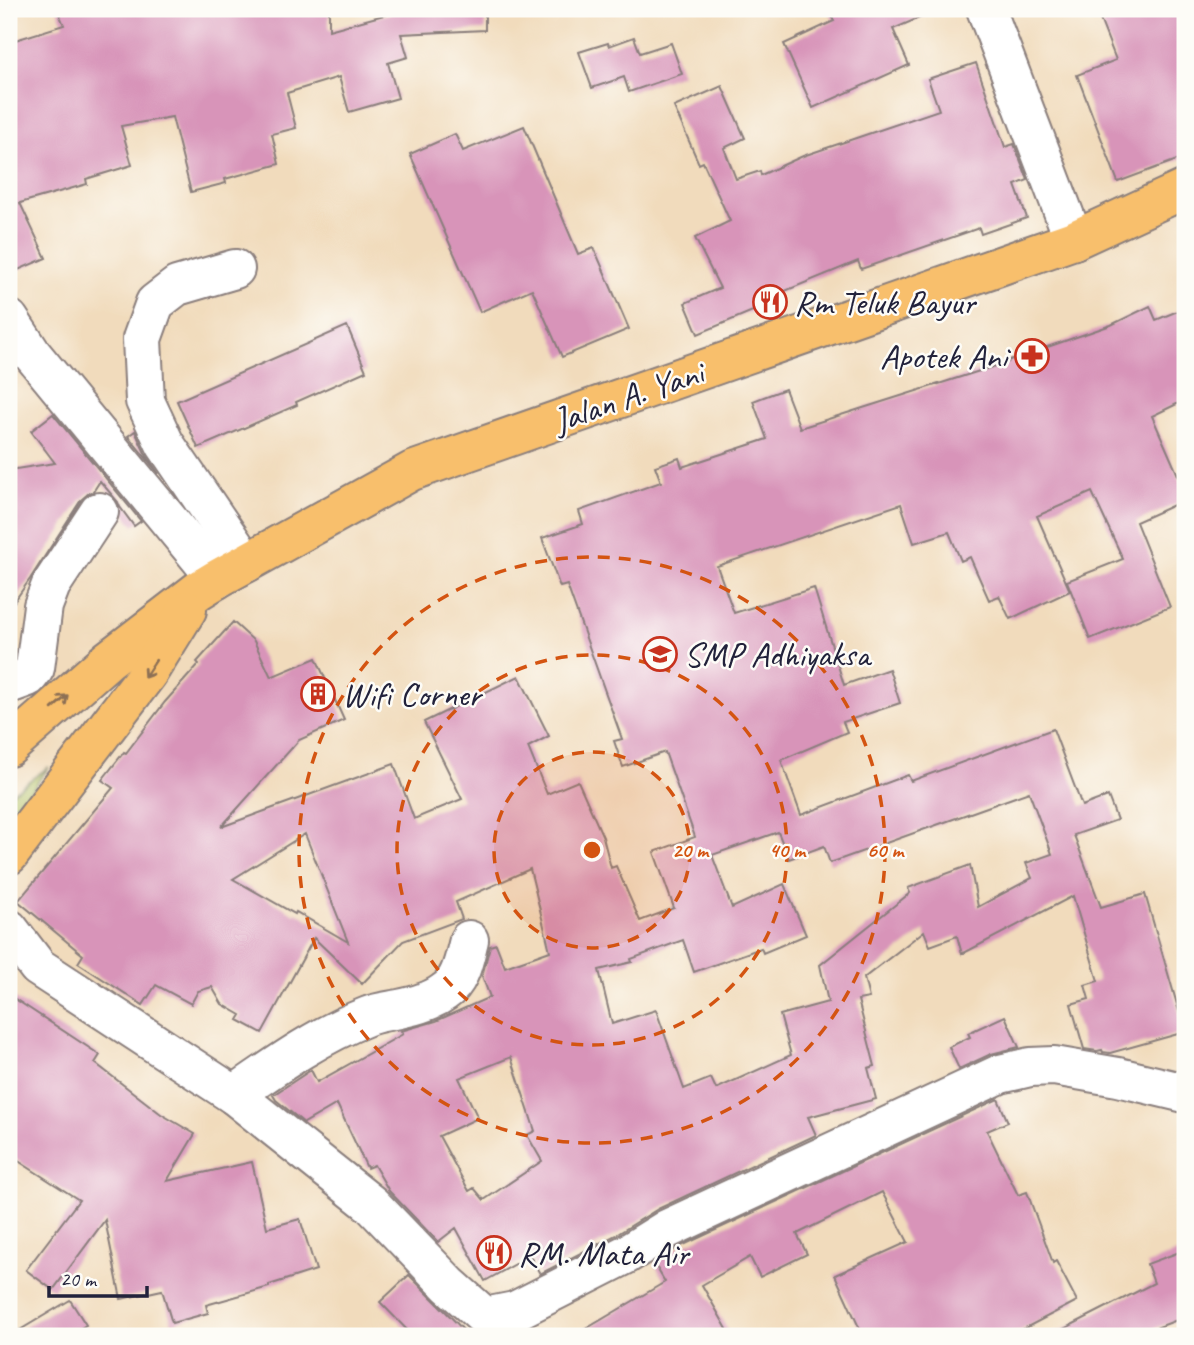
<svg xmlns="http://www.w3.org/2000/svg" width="1194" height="1345" font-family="Caveat,sans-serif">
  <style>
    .green { fill: #b3c062; stroke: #6a714e; stroke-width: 2 }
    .building { fill: #d894b9; fill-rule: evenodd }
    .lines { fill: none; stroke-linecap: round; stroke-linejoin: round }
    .minor-casing { stroke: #8a7e7c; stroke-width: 42 }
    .highway-casing { stroke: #8a7e7c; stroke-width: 42 }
    .minor { stroke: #fff; stroke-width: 38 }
    .highway { stroke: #f8bf6c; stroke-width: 38 }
    .oneway { stroke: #8d7054 }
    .ring { fill: none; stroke: #d45411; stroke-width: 3.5; stroke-dasharray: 12 9 }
    .labels { text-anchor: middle; stroke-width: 5; stroke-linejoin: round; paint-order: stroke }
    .poi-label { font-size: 35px; fill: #22223b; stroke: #fdfcf7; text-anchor: start }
    .street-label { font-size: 35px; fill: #22223b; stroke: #fdfcf7 }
    .centre { fill: #d45411; stroke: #fdfcf7; stroke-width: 3.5 }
    .ring-label { font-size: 21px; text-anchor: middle; font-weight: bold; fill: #d45411; stroke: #fdfcf7; stroke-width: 5; stroke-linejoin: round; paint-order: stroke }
  </style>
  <rect width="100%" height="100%" fill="#fdfcf7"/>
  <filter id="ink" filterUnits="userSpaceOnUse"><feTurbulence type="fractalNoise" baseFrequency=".0143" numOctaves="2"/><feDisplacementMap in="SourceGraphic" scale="14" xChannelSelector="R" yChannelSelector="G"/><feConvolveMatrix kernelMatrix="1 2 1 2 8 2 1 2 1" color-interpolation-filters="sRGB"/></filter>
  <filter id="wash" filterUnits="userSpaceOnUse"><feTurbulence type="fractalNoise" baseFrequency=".00686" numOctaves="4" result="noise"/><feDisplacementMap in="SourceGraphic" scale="28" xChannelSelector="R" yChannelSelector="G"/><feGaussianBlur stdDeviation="1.57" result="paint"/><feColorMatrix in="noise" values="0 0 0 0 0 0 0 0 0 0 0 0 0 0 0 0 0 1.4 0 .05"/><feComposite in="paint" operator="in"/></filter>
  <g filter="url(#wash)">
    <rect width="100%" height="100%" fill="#f1dbbc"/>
    <!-- green -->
    <path class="green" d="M49,767L9,820V795Z"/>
    <g id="blocks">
      <!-- building -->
      <g class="building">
        <path d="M57,9H329V30L406,9H485V30L401,34L408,57L388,63L398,98L349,112L339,77L287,93L296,128L272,134L279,164L225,179L226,183L191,192L172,117L121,126L132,165L86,179L87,184L20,203L46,258L18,270L9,251V42L64,25Z"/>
        <path d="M828,9H940L893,29L909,65L813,108L784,44L834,21Z"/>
        <path d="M1096,9H1185V157L1118,182L1077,75L1116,60Z"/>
        <path d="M634,37L640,53L671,43L682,74L629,92L624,77L592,88L579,52L608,43L609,46Z"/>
        <path d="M976,63L1005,147L1014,144L1028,180L1015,185L1027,218L981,234L979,228L861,269L858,261L758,302L760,308L698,334L685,303L720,288L695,238L730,221L703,162L699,164L674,107L722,86L745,138L724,148L736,179L760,171L761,175L803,156L939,110L928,79Z"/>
        <path d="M524,126L578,254L594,248L629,329L562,357L532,289L480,312L410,154L455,134L463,151Z"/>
        <path d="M1150,306L1156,320L1185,308V400L1152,416L1185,491V500L1136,522L1170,607L1090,639L1067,581L1123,559L1092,492L1037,516L1070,591L1010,619L999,596L989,600L970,557L961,561L949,532L914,543L901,504L717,566L734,613L814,588L844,685L889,669L900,703L843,722L847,732L781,760L801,815L908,775L911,781L1053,729L1082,806L1108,796L1117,820L1074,835L1101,907L1145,894L1185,1032L1110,1053L1103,1052L1102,1050L1097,1051L1084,1049L1071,1004L1089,999L1085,985L1098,981L1073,896L962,954L957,936L930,946L924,931L864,978L869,998L858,1000L875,1066L868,1068L876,1099L808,1117L816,1135L658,1209L616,1235L540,1274L530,1256L485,1281L456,1228L438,1242L389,1191L374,1165L367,1168L337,1104L304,1123L276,1100L273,1095L311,1070L317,1082L403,1034L401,1031L436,1021L490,997L482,976L490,946L496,944L505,967L550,951L530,869L456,902L462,919L403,941L362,984L314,938L262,1033L238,1020L241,1015L222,1004L212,987L198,991L191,1004L156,985L143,1005L78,963L83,955L18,901L113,788L102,780L124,752L126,753L165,702L199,664L197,662L233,622L254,641L271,677L316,658L344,720L299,740L221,827L394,764L414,819L462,799L424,722L519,676L549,736L528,747L547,794L578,781L603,837L611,868L616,866L640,921L674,908L654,852L695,837L665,752L623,767L614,741L622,739L567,585L560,587L542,538L583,524L579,511L661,482L655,466L679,458L682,467L767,439L753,401L785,389L800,428L1008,362L1007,361L1111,325ZM1029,792L1052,854L1026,863L1032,878L978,907L970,865L908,888L910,893L820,965L828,1002L780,1015L791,1055L716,1089L711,1078L684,1089L656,1010L612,1024L599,970L632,962L631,959L683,940L694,972L761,948L763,953L806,935L784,884L732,908L712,855L778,832L789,859L824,846L830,863ZM305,834L348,942L296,912L295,914L233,879ZM511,1057L535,1131L527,1135L542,1161L484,1200L474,1188L469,1191L439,1136L478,1118L459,1078Z"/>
        <path d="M347,326L366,371L296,402L297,405L198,448L177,401Z"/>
        <path d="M53,414L141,521L134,526L120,507L118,502L100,481L93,492L89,493L81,500L30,579L9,609V470L55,463L31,431Z"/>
        <path d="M135,431L145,453L159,474L128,436Z"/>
        <path d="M9,995L100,1055L95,1063L161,1114L195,1134L167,1181L252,1162L267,1228L300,1219L316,1270L269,1285V1287L206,1305L208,1313L172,1323L162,1290L121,1299L105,1220L53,1290L26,1270L79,1200L9,1155Z"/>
        <path d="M1005,1016L1019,1047L991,1054L959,1069L949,1047L970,1037L968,1033Z"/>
        <path d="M998,1099L1008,1122L987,1131L1018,1195L1027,1192L1053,1263L1056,1261L1077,1301L1010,1336H863L835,1275L908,1242L882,1192L797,1234L807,1254L760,1277L750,1257L702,1285L731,1336H574L665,1282L654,1263L677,1248Z"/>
        <path d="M1185,1250V1317L1135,1336H1050L1154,1283L1147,1264Z"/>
        <path d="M409,1275L446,1312L469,1336H413L380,1302Z"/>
        <path d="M70,1300L86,1325L67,1336H10Z"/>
      </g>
    </g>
  </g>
  <g filter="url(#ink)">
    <use href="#blocks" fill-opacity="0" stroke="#8a7e7c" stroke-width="2"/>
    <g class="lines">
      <!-- minor casing -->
      <g class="minor-casing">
        <g id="minor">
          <path d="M986,9L1074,240"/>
          <path d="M235,269L177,286L155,303L142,339L145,401L165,444L246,563"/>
          <path d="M9,319L32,354L217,579"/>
          <path d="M9,684L28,677L35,668L43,606L51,585L99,512"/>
          <path d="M9,929L38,967L234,1095L371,1204L449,1285L485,1317L515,1311L627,1254L667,1229L1000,1074L1030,1067L1054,1066L1118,1077L1185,1093"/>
          <path d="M234,1095C277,1065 319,1035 368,1016C378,1012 389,1011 399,1009C414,1006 432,1001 444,992C461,981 464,959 469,940"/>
        </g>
      </g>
      <!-- highway casing -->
      <g class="highway-casing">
        <g id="highway">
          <path d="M9,747L108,660L199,590L217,579L412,471L1074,240L1185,189"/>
          <path d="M9,855L148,673L187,610"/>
        </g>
      </g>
      <!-- minor -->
      <use href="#minor" class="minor"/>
      <!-- highway -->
      <use href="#highway" class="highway"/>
    </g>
    <!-- one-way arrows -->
    <defs><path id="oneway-shaft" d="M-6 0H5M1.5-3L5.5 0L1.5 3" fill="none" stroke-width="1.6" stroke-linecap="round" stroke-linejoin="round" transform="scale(1.75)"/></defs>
    <g class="oneway">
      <use href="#oneway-shaft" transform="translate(150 669) rotate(123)"/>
      <use href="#oneway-shaft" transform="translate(60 702) rotate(-41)"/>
    </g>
  </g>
  <!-- distance rings -->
  <circle cx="592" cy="850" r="98" fill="#d45411" fill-opacity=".12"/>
  <g class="ring">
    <circle cx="592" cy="850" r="98"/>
    <circle cx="592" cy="850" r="195"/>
    <circle cx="592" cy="850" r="293"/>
  </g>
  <!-- icons -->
  <defs>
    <g id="restaurant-ring" transform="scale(1.75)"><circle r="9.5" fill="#fdfcf7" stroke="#c8321e" stroke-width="1.5"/><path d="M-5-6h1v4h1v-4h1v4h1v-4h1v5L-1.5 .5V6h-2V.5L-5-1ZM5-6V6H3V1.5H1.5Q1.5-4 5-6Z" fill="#c8321e"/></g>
    <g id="pharmacy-ring" transform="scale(1.75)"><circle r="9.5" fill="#fdfcf7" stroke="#c8321e" stroke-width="1.5"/><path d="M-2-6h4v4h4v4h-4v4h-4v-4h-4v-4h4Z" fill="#c8321e"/></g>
    <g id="school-ring" transform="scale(1.75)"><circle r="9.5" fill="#fdfcf7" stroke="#c8321e" stroke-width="1.5"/><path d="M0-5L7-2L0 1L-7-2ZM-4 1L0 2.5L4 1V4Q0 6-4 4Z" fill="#c8321e"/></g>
    <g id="building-ring" transform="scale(1.75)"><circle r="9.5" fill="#fdfcf7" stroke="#c8321e" stroke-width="1.5"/><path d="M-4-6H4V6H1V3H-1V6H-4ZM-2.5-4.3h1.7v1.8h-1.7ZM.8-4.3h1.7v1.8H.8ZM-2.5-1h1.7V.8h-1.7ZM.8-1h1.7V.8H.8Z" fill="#c8321e"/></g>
  </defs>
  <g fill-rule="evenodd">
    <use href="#restaurant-ring" x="770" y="302"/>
    <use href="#pharmacy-ring" x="1032" y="356"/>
    <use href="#school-ring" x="660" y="654"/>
    <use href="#building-ring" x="318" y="694"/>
    <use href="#restaurant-ring" x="494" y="1253"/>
  </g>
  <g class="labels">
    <!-- poi labels -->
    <g class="poi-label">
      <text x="794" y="314">Rm Teluk Bayur</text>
      <text x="1007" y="368" text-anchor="end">Apotek Ani</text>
      <text x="684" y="666">SMP Adhiyaksa</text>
      <text x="342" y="706">Wifi Corner</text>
      <text x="518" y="1265">RM. Mata Air</text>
    </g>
    <!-- street labels -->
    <g class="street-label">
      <text transform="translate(628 396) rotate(-19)" y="12">Jalan A. Yani</text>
    </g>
  </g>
  <circle cx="592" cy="850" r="10" class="centre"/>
  <g class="ring-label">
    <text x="690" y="857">20 m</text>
    <text x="787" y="857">40 m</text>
    <text x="885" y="857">60 m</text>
  </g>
  <!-- margin -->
  <rect width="1194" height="1345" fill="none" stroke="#fdfcf7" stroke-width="35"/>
  <!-- scale -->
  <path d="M49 1286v10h98v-10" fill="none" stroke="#22223b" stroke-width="3.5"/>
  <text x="60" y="1286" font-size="21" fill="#22223b" stroke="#fdfcf7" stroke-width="5" paint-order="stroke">20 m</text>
</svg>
